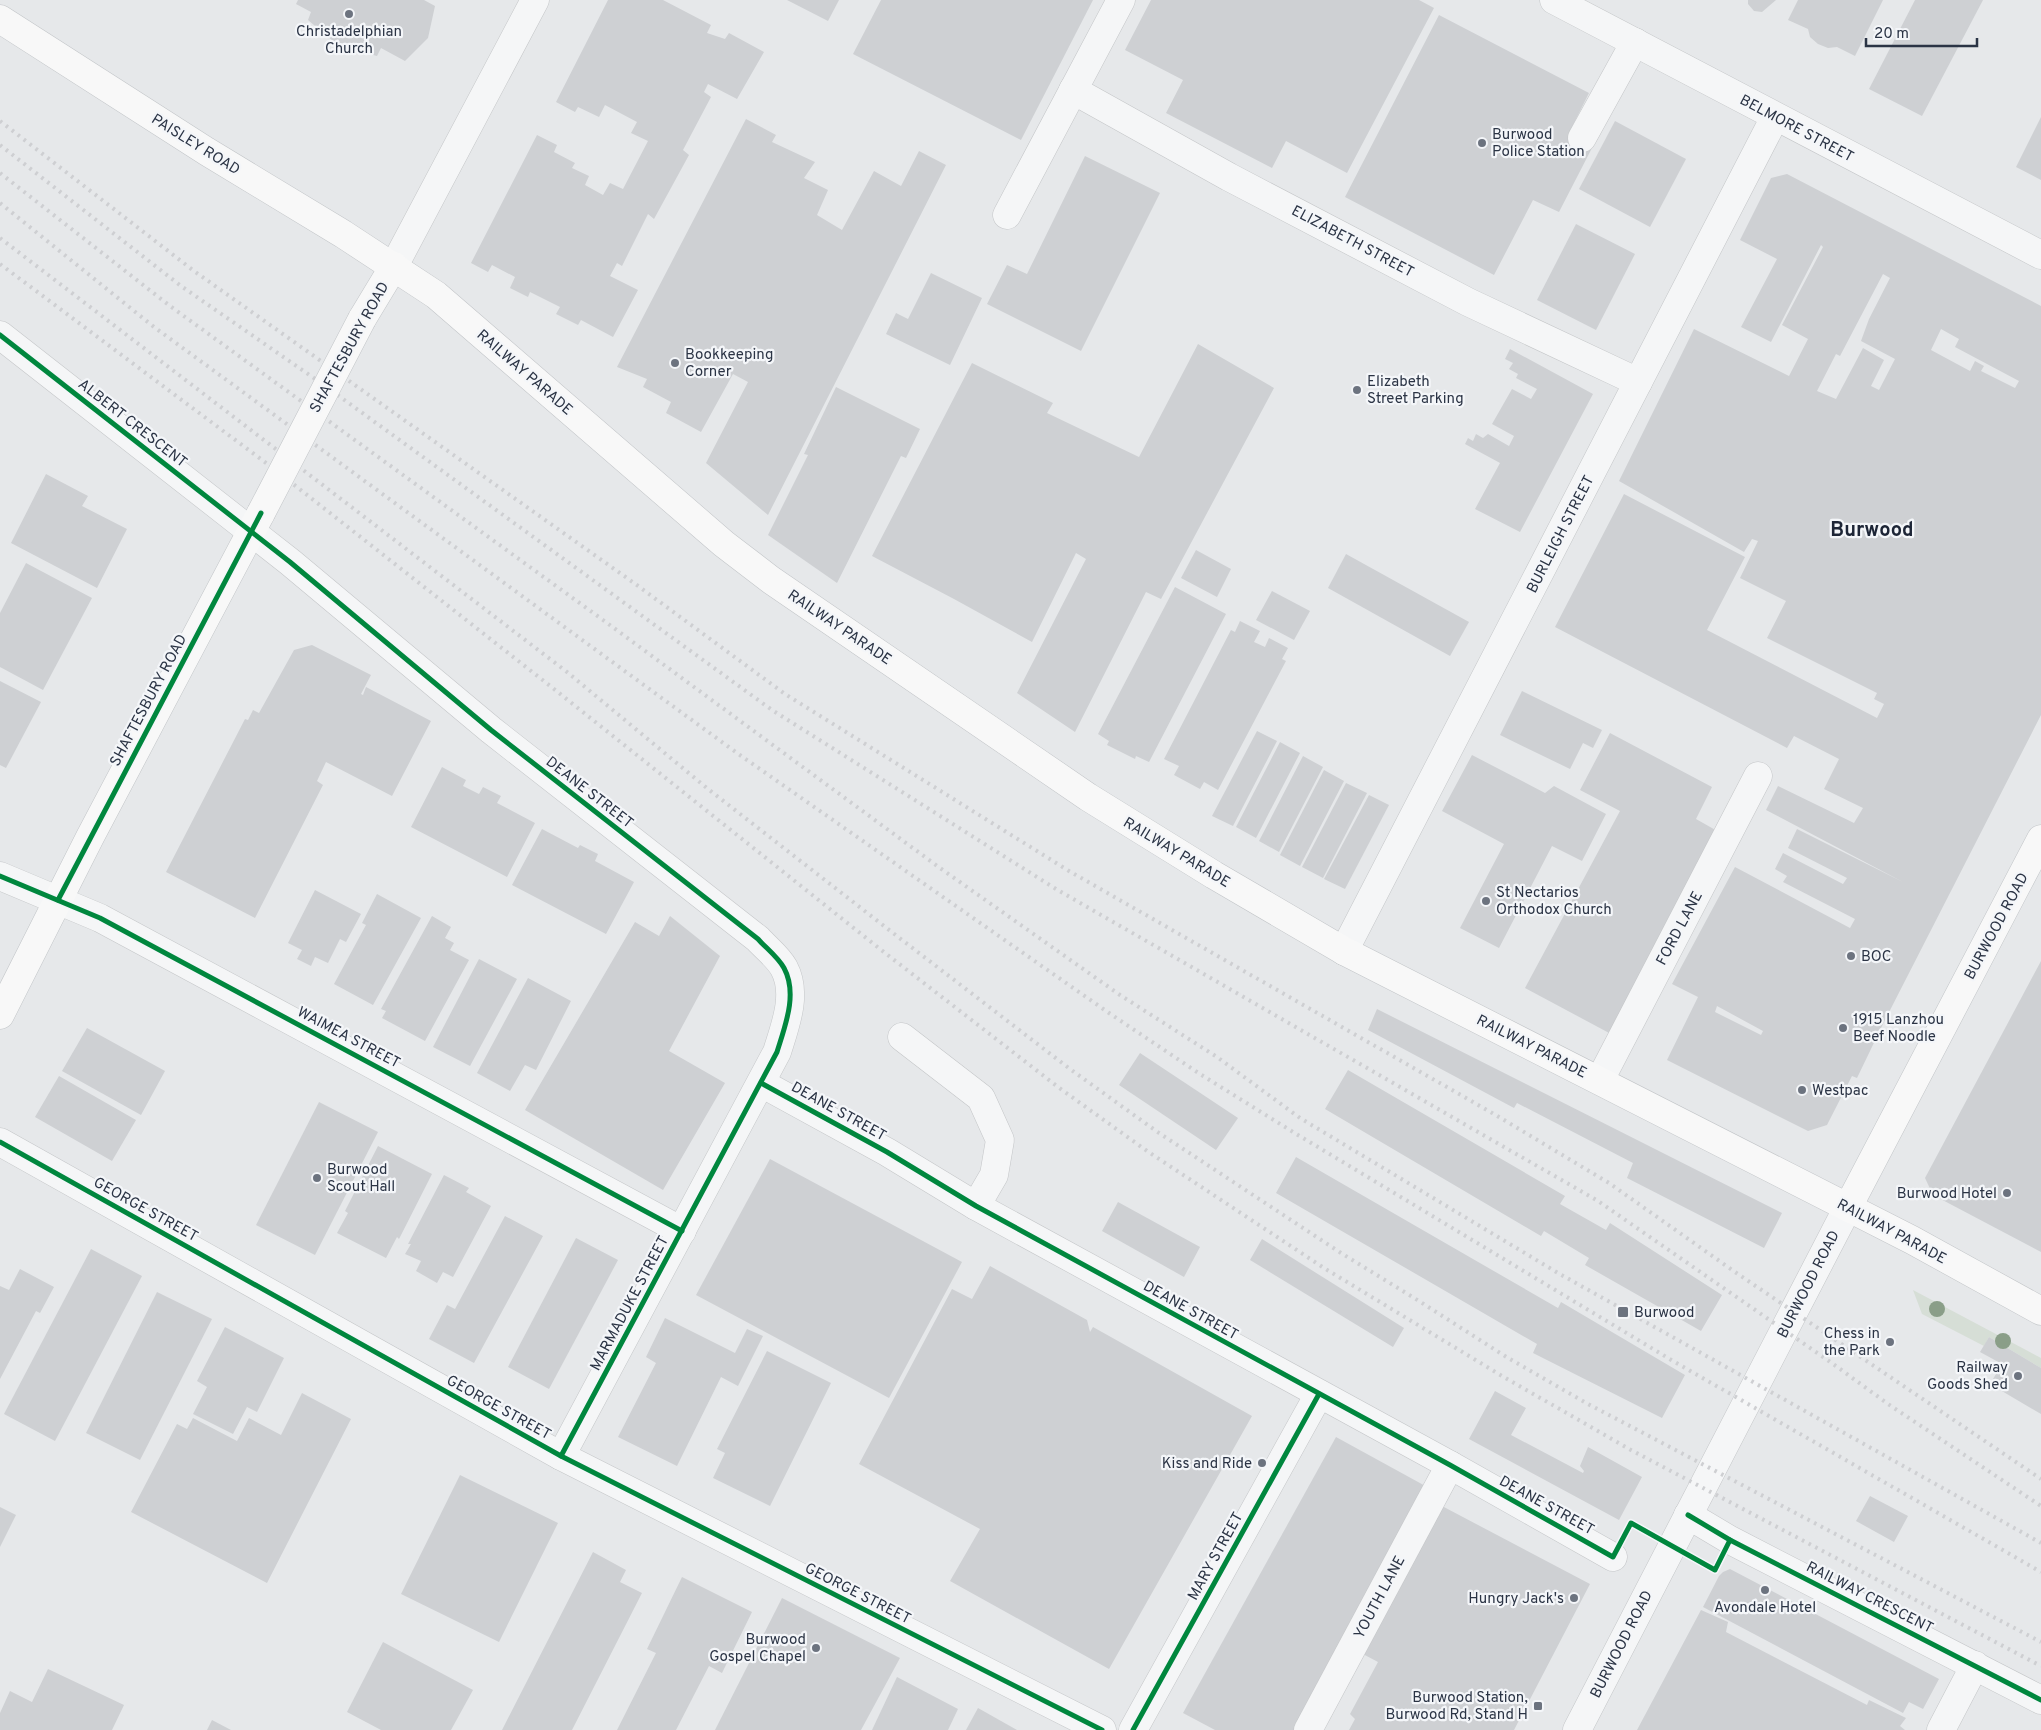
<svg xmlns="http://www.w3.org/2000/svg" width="2041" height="1730" font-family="Overpass,sans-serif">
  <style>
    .green { fill: #d6ded6 }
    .building { fill: #ced0d3; fill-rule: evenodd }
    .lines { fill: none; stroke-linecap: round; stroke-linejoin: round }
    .minor-casing { stroke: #c4c6c8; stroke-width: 29 }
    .major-casing { stroke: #c2c5c8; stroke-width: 29 }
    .minor { stroke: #f5f6f7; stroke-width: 28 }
    .major { stroke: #f8f8f8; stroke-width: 28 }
    .rail { stroke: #cecfd2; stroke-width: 4; stroke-dasharray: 2.5 5; stroke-linecap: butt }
    .major-bridge-casing { stroke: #c2c5c8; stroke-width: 29; stroke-linecap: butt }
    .major-bridge { stroke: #f8f8f8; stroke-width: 28 }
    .cycleway-casing { stroke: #f4f6f9; stroke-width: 8 }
    .cycleway { stroke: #00873e; stroke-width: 5 }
    .tree { fill: #8a9e88 }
    .poi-dot { fill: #6c737f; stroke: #f4f6f9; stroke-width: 2 }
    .labels { text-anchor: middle; stroke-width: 4.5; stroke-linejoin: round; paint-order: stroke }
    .poi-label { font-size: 15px; fill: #2b3445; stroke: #f4f6f9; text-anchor: start }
    .street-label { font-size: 15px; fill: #2b3445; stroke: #f4f6f9 }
    .district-label { font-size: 20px; font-weight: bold; fill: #1d2536; stroke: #f4f6f9 }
  </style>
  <rect width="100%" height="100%" fill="#e6e8ea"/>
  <!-- green -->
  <path class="green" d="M1913,1290L2041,1358V1368L1989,1337L1984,1346L1922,1314Z"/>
  <!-- building -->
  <g class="building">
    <path d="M298,0H424L435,6L428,38L405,61L381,48L377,56L339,46L308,20L311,12L296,4Z"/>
    <path d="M608,0H663L711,25L707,33L725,39L729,33L764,52L737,99L708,84L704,92L711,97L683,150L689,155L654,219L648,214L622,266L617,263L610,276L638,290L613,337L581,320L578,325L556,314L560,307L530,292L528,297L510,288L515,277L492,265L488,272L471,263L537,135L557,145L554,152L575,163L572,168L589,176L585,185L603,195L610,183L623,189L648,141L631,133L637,122L605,105L599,117L578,107L575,112L556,102Z"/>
    <path d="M787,0H839L828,21Z"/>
    <path d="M881,0H1093L1021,140L853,54Z"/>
    <path d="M1151,0H1419L1434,8L1347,173L1286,141L1272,168L1166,113L1183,80L1125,50Z"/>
    <path d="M1748,0H1776L1762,12L1754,11L1748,4Z"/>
    <path d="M1798,0H1883L1855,56L1837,47L1828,48L1818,44L1810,37L1808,29L1788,20Z"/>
    <path d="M1915,0H1983L1922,116L1869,89Z"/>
    <path d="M1439,15L1589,93L1569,133L1593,146L1559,212L1533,200L1494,275L1345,197Z"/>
    <path d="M2041,117V180L2016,167Z"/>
    <path d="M746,119L776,135L772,142L815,162L804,178L828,190L817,215L842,230L874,171L901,186L919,151L946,165L768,515L706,463L748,382L733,374L701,432L666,413L671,402L643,387L647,379L617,367Z"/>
    <path d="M1615,121L1686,159L1650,227L1579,189Z"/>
    <path d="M1085,156L1160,193L1081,351L987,304L1007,265L1027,274Z"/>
    <path d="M1787,174L2041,306V715L1884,1022L1857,1078L1852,1076L1827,1125L1808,1131L1667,1060L1698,997L1672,984L1735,867L1850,928L1855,919L1783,882L1787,876L1775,869L1783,853L1843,884L1847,878L1788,848L1797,829L1903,882L1766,810L1778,786L1854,823L1863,808L1824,789L1839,759L1794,736L1787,748L1555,627L1624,494L1745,557L1707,630L1877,718L1884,704L1874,699L1877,693L1767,638L1786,601L1740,578L1758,541L1752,539L1744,552L1619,481L1694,329L1789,376L1808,339L1782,325L1823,247L1821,245L1771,342L1741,327L1777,259L1740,240L1771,178ZM1883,274L1890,278L1869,319L1861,341L1895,359L1879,390L1871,386L1884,360L1863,348L1836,399L1817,391L1836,354L1840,356ZM1941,329L1959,339L1955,347L2019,381L2015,388L1981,371L1984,366L1975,361L1970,371L1931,350ZM1717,1006L1763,1031L1761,1035L1715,1012Z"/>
    <path d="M1576,224L1635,254L1596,330L1537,300Z"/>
    <path d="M931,273L982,298L950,365L886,334L896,313L908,319Z"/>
    <path d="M1198,344L1274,388L1161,599L1146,592L1075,732L1017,693L1086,559L1076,553L1032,642L954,599L872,556L972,363L1053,403L1047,413L1139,457Z"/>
    <path d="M1510,349L1593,394L1520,532L1475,509L1500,463L1465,444L1468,438L1473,441L1476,434L1483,438L1488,434L1509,446L1514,436L1492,424L1512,389L1531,399L1537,389L1516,378L1518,374L1509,369L1513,363L1505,359Z"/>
    <path d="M836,387L920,429L906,458L901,456L837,583L768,535L808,455L804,454Z"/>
    <path d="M46,474L88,496L82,506L127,529L97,588L11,543Z"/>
    <path d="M1196,550L1231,569L1217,597L1181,578Z"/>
    <path d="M1346,554L1469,622L1450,656L1328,588Z"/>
    <path d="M26,563L92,598L43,690L0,667V613Z"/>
    <path d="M1175,587L1226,614L1149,762L1136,756L1135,759L1107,745L1109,741L1098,734Z"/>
    <path d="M1272,591L1310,611L1294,640L1256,620Z"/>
    <path d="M1240,621L1260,631L1254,642L1265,647L1269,638L1288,648L1282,659L1286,661L1218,790L1204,782L1200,789L1174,775L1179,766L1164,759L1231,630L1235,632Z"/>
    <path d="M312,645L371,675L361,694L363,695L366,687L431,721L392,796L326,762L317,781L323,785L255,918L166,872L245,719L248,720L253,710L259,713L294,650Z"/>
    <path d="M0,681L41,702L6,768L0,765Z"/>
    <path d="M1522,691L1602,730L1593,748L1583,743L1570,769L1500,735Z"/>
    <path d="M1257,731L1277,741L1233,826L1212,816Z"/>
    <path d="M1610,733L1712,787L1696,819L1719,832L1611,1034L1525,988L1620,811L1580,790Z"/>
    <path d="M1280,742L1300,753L1256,838L1236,827Z"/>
    <path d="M1472,755L1545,793L1554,786L1606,814L1582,861L1552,846L1499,948L1460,928L1504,844L1442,811Z"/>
    <path d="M1303,756L1323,767L1279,852L1259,841Z"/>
    <path d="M442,767L466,780L463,786L479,794L483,787L501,796L497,803L535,823L507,877L411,827Z"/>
    <path d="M1324,770L1344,781L1300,866L1280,855Z"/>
    <path d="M1346,783L1367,793L1323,878L1302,867Z"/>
    <path d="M1369,795L1389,805L1345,889L1324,879Z"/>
    <path d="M542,829L578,848L580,845L598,854L595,861L634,882L606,934L512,885Z"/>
    <path d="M315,890L361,914L346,942L340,939L328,963L315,957L311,966L297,959L302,950L288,943Z"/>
    <path d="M377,894L421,918L373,1005L334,984L366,925L362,923Z"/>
    <path d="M432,916L451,927L445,938L454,943L450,950L469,960L425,1041L382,1018L386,1011L381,1009Z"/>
    <path d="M670,916L720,956L669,1051L725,1083L663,1190L525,1110L635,922L659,936Z"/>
    <path d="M479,959L517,979L470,1066L433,1047Z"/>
    <path d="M2041,961V1252L1933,1195L1925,1178Z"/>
    <path d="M528,978L571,1001L536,1070L525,1065L510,1091L477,1073Z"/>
    <path d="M1377,1009L1782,1213L1764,1248L1627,1178L1633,1163L1517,1103L1514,1108L1368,1030Z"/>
    <path d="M87,1028L165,1071L141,1115L62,1071Z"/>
    <path d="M1140,1053L1238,1118L1216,1150L1119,1085Z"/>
    <path d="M1348,1070L1565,1196L1560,1204L1606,1230L1610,1223L1722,1295L1701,1331L1585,1265L1589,1258L1544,1231L1541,1236L1325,1109Z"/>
    <path d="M59,1076L136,1120L112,1161L35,1117Z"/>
    <path d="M319,1102L378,1132L315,1255L256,1225Z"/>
    <path d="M378,1146L432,1174L399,1239L397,1237L386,1258L337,1233L348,1213L345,1211Z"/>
    <path d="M1296,1157L1558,1308L1561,1302L1685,1375L1662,1418L1533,1353L1537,1344L1276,1193Z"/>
    <path d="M770,1159L962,1262L889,1398L696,1295Z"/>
    <path d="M444,1175L469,1188L466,1192L491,1206L453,1277L443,1272L437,1283L416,1271L421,1261L405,1254L411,1244H408Z"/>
    <path d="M1118,1202L1200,1247L1184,1277L1102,1231Z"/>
    <path d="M505,1216L543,1236L474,1363L429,1339L447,1305L455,1309Z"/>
    <path d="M576,1238L618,1260L549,1389L508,1367Z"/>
    <path d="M1262,1239L1404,1328L1393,1347L1250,1260Z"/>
    <path d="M91,1249L142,1276L55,1441L4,1414Z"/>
    <path d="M990,1266L1087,1320L1090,1332L1093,1327L1252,1416L1109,1669L950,1581L980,1529L859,1464L952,1289L972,1299Z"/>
    <path d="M20,1269L54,1287L40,1313L36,1311L0,1379V1286L9,1290Z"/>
    <path d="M157,1292L212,1319L140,1460L86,1433Z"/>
    <path d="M665,1318L735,1353L747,1329L763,1336L738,1386L721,1377L677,1466L618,1437L656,1363L646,1357Z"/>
    <path d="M225,1327L284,1358L257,1412L247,1407L233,1434L193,1414L207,1387L197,1381Z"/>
    <path d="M1989,1337L2041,1368V1414L1990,1384L2002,1364L1980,1352Z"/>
    <path d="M767,1351L831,1383L770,1506L713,1478L725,1453L717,1449Z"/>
    <path d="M1495,1391L1526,1408L1511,1435L1583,1473L1584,1471L1580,1466L1588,1447L1642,1477L1619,1520L1469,1439Z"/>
    <path d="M302,1393L351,1419L267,1583L131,1512L177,1424L187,1429L193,1418L237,1441L249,1418L281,1435Z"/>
    <path d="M1336,1437L1429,1488L1295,1730H1215L1183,1713Z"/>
    <path d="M460,1475L558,1523L499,1642L401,1594Z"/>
    <path d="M1870,1496L1908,1516L1894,1542L1856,1521Z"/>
    <path d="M1442,1506L1590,1584L1514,1730H1349L1355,1719L1350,1714L1378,1662L1361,1653L1408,1572Z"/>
    <path d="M0,1507L16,1515L0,1547Z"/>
    <path d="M593,1552L626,1570L620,1582L642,1593L572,1730H502Z"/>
    <path d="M1730,1569L1939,1679L1923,1709L1909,1702L1903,1713L1703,1607L1719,1576L1723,1572Z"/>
    <path d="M682,1577L752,1612L722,1673L709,1666L676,1730H617L656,1653L647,1649Z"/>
    <path d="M782,1598L900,1658L861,1730H715Z"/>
    <path d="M1701,1610L1728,1622L1726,1632L1867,1705L1869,1700L1906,1718L1900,1726L1905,1730H1637Z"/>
    <path d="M383,1642L473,1690L451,1730H381L347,1712Z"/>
    <path d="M48,1669L124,1705L112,1730H0V1713L10,1691L32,1702Z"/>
    <path d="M897,1677L958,1709L948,1730H872Z"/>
    <path d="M978,1708L1017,1730H966Z"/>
    <path d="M212,1720L231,1730H207Z"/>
  </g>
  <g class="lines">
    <!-- minor casing -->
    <g class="minor-casing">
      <g id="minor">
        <path d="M1554,0L2041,255"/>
        <path d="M1073,90L1229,177L1468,302L1638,382"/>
        <path d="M1582,138L1635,42"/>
        <path d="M1007,215L1121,0"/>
        <path d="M394,266L535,0"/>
        <path d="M0,335L290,562L491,730L758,939C766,948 778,957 784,968C798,994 785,1026 777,1052L561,1456"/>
        <path d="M0,876L100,918L682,1231"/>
        <path d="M1344,951L1775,117"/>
        <path d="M902,1037L981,1098L1000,1140L994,1175L976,1206"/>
        <path d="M1600,1080L1758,776"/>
        <path d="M761,1083L887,1152L976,1206L1450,1465L1613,1557"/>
        <path d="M0,1142L561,1456L1102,1730"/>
        <path d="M1688,1515L1730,1540L2041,1700"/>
        <path d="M1133,1730L1319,1394"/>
        <path d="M1308,1730L1450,1465"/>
        <path d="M1577,1730L1848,1207"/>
        <path d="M1941,1730L1975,1665"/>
      </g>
    </g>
    <!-- major casing -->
    <g class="major-casing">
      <g id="major">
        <path d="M0,19L206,151L343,234L436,295L724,544L771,580L1088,797L1214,875L1344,951L1912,1240L2041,1311"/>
        <path d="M362,319L394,266"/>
        <path d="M0,1015L90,837L261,513"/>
        <path d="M1848,1207L2041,839"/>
      </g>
    </g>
    <!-- minor -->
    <use href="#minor" class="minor"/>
    <!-- major -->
    <use href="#major" class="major"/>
    <!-- rail -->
    <g class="rail">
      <path d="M0,121L194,271L634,583L785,694L1069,871L1494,1114L1609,1183L1735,1272L2041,1479"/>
      <path d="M0,145L181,286L321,383L772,710L1056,889L1598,1201L1836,1366L1888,1404L2041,1506"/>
      <path d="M0,173L170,306L603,620L940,868L1120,995L1217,1057L1300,1118L1558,1273L2041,1543"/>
      <path d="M0,203L154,327L585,642L737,753L1109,1013L1200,1074L1293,1132L1673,1361L2041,1572"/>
      <path d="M0,238L567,672L708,789L893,933L1070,1069L1159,1133L1341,1253L1419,1301L1508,1358L1588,1404L2041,1642"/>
      <path d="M0,264L274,469L554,689L880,949L1058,1087L1147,1151L1324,1268L1502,1376L1631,1450L2041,1666"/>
    </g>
    <!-- major-bridge casing -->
    <g class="major-bridge-casing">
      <path id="major-bridge" d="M261,513L362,319"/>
    </g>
    <!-- major-bridge -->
    <use href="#major-bridge" class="major-bridge"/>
    <!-- cycleway casing -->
    <g class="cycleway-casing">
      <g id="cycleway">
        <path d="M0,335L290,562L491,730L758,939C766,948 778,957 784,968C798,994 785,1026 777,1052L561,1456"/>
        <path d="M0,876L100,918L682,1231"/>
        <path d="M58,900L261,513"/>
        <path d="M761,1083L887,1152L976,1206L1450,1465L1613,1557L1631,1523L1715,1570L1730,1540"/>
        <path d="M0,1142L561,1456L1102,1730"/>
        <path d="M1688,1515L1730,1540L2041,1700"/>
        <path d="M1133,1730L1319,1394"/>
      </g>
    </g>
    <!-- cycleway -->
    <use href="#cycleway" class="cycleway"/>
  </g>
  <!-- trees -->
  <g class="tree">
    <circle cx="1937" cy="1309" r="8"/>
    <circle cx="2003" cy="1341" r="8"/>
  </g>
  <!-- markers -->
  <g class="poi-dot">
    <circle cx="349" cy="14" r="5"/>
    <circle cx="1482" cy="143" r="5"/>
    <circle cx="675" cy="363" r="5"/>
    <circle cx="1357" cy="390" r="5"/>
    <circle cx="1486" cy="901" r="5"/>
    <circle cx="1851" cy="956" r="5"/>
    <circle cx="1843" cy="1028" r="5"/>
    <circle cx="1802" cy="1090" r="5"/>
    <circle cx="317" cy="1178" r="5"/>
    <circle cx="2007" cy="1193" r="5"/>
    <rect x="1617" y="1306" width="12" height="12" rx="2.5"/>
    <circle cx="1890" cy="1342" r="5"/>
    <circle cx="2018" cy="1376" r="5"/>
    <circle cx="1262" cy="1463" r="5"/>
    <circle cx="1765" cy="1590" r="5"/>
    <circle cx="1574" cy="1598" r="5"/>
    <circle cx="816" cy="1648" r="5"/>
    <rect x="1533" y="1701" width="10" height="10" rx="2.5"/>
  </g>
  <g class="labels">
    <!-- poi labels -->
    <g class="poi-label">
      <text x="349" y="36" text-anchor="middle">Christadelphian<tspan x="349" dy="17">Church</tspan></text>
      <text x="1492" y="139">Burwood<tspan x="1492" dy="17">Police Station</tspan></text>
      <text x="685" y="359">Bookkeeping<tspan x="685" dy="17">Corner</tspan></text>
      <text x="1367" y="386">Elizabeth<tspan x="1367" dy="17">Street Parking</tspan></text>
      <text x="1496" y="897">St Nectarios<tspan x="1496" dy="17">Orthodox Church</tspan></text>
      <text x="1861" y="961">BOC</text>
      <text x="1853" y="1024">1915 Lanzhou<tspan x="1853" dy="17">Beef Noodle</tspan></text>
      <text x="1812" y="1095">Westpac</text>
      <text x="327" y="1174">Burwood<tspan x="327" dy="17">Scout Hall</tspan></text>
      <text x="1997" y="1198" text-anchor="end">Burwood Hotel</text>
      <text x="1634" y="1317">Burwood</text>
      <text x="1880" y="1338" text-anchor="end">Chess in<tspan x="1880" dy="17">the Park</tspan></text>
      <text x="2008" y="1372" text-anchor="end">Railway<tspan x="2008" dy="17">Goods Shed</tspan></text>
      <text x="1252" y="1468" text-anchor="end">Kiss and Ride</text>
      <text x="1564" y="1603" text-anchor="end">Hungry Jack's</text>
      <text x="1765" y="1612" text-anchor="middle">Avondale Hotel</text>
      <text x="806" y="1644" text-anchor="end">Burwood<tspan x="806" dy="17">Gospel Chapel</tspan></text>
      <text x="1528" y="1702" text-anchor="end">Burwood Station,<tspan x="1528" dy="17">Burwood Rd, Stand H</tspan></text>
    </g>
    <!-- street labels -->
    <g class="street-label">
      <text transform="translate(1797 128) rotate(28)" y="5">BELMORE STREET</text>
      <text transform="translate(196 144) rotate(32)" y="5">PAISLEY ROAD</text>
      <text transform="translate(1353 241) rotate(28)" y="5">ELIZABETH STREET</text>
      <text transform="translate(349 347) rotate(-61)" y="5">SHAFTESBURY ROAD</text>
      <text transform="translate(525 372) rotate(41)" y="5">RAILWAY PARADE</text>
      <text transform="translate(133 423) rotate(38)" y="5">ALBERT CRESCENT</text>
      <text transform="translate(1560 534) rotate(-63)" y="5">BURLEIGH STREET</text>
      <text transform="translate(840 627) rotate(34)" y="5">RAILWAY PARADE</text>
      <text transform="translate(148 700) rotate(-62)" y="5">SHAFTESBURY ROAD</text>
      <text transform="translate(590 792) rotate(38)" y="5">DEANE STREET</text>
      <text transform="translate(1177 852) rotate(31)" y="5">RAILWAY PARADE</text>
      <text transform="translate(1996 926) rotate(-62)" y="5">BURWOOD ROAD</text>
      <text transform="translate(1679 928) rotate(-62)" y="5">FORD LANE</text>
      <text transform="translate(349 1037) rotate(28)" y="5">WAIMEA STREET</text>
      <text transform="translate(1532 1046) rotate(27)" y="5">RAILWAY PARADE</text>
      <text transform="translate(839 1111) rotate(29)" y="5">DEANE STREET</text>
      <text transform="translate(146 1209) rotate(29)" y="5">GEORGE STREET</text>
      <text transform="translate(1892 1231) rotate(28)" y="5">RAILWAY PARADE</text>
      <text transform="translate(1808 1284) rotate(-63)" y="5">BURWOOD ROAD</text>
      <text transform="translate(629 1303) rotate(-62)" y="5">MARMADUKE STREET</text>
      <text transform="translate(1191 1310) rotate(29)" y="5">DEANE STREET</text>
      <text transform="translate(499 1407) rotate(29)" y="5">GEORGE STREET</text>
      <text transform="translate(1547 1505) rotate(29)" y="5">DEANE STREET</text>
      <text transform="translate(1215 1556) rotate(-61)" y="5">MARY STREET</text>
      <text transform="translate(858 1593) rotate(27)" y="5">GEORGE STREET</text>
      <text transform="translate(1379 1597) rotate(-62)" y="5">YOUTH LANE</text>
      <text transform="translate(1870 1597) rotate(27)" y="5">RAILWAY CRESCENT</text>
      <text transform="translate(1621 1644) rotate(-63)" y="5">BURWOOD ROAD</text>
    </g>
    <!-- district labels -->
    <g class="district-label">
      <text x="1872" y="536">Burwood</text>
    </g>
  </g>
  <!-- scale -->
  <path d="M1866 38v8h111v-8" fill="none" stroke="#2b3445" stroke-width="2.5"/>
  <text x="1874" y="38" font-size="15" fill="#2b3445" stroke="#f4f6f9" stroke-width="4" paint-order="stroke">20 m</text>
</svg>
